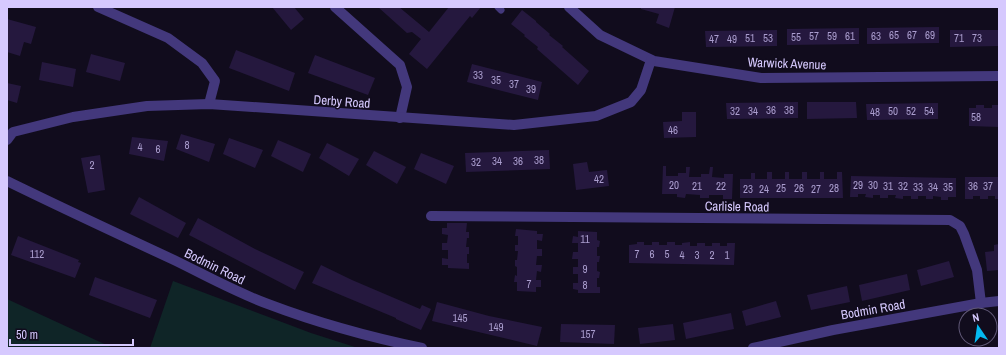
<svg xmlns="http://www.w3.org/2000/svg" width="1006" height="355" font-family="'Archivo Narrow',sans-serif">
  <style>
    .green { fill: #0f2527 }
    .building { fill: #25183e }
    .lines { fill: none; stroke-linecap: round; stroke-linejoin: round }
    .service { stroke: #43387c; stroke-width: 7 }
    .minor { stroke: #43387c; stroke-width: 10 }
    .labels { text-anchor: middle; stroke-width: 3; stroke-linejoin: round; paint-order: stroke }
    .number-label { font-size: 11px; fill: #aa9dce }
    .street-label { font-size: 13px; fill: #d6c9fe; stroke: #110c1d }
  </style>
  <rect width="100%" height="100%" fill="#110c1d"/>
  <!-- green -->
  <g class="green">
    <path d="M173,281L311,333L358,348H150Z"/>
    <path d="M7,299L113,348H7Z"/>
  </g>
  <!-- building -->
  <g class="building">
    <path d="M272,7H294L304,19L291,30Z"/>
    <path d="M378,7H399L429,32L449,7H481L472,18L470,16L427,69L409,54L421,39L412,32L407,33Z"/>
    <path d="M641,7H675L669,28L656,23L659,14L641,9Z"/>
    <path d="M522,10L536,21V22L550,34L549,35L563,46L562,47L589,71L578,85L537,49L538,47L524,36L525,35L511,24Z"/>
    <path d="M7,19L36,27L31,44L24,42L20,56L7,52Z"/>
    <path d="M939,27V43L867,44V28Z"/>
    <path d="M859,28V44L787,45V29Z"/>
    <path d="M777,30V46L706,47L705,31Z"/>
    <path d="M950,30H999V46L950,47Z"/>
    <path d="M236,50L295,73L289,91L229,68Z"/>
    <path d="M91,54L125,63L120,81L86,72Z"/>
    <path d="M315,55L375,78L368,95L308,73Z"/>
    <path d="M42,62L76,69L73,87L39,80Z"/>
    <path d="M472,64L542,82L538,100L467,82Z"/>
    <path d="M7,83L21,86L17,103L7,100Z"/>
    <path d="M798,102V118L727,119L726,103Z"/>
    <path d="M807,102H856L857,118L807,119Z"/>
    <path d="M938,103V119L867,120L866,104Z"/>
    <path d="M976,105H984V108H992V105H999V127L969,126V108H976Z"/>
    <path d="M682,112H696V137L664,138L663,122L682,121Z"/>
    <path d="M181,134L215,144L209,162L176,149Z"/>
    <path d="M132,137L168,141L164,161L129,154Z"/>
    <path d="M229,138L263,150L255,168L223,154Z"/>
    <path d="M278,140L311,154L303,172L271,156Z"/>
    <path d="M327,143L359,159L349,176L319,158Z"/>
    <path d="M549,150L550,169L466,172L465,153Z"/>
    <path d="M374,151L406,167L397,184L366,165Z"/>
    <path d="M421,153L454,166L446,184L414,169Z"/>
    <path d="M100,155L105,190L88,193L81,158Z"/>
    <path d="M587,162L589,172L607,170L609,186L576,190L573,164Z"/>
    <path d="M663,166H666V176H678V173H686V167H690L689,177H701V174H709L710,167H713L712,177L724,178V174H733L732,199H723V195H709V198H700V195L686,194L685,198L677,197V194H662Z"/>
    <path d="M767,172H772V179H785V172H789V179H802V172H807V179H820V172H824V179H837V172H842L843,198H740V179H751V173H755V179H767Z"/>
    <path d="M851,176L956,178V197H948V200H941V197L933,196V199H926V196H918V199H911V196H903V199L895,198L896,195H888V198H880V195H873V198L865,197L866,194H858V197H850Z"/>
    <path d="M965,177H999V199H995V196H988V199H980V196H973V199H965Z"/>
    <path d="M139,197L186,223L178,238L130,214Z"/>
    <path d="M198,218L255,249L304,272L295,290L189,235Z"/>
    <path d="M447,223H467L466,232H469V238H467L466,247H469V254H467V263H469V269L448,268V265H442V258L448,259V250H442V243H447L448,235L442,234V228H447Z"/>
    <path d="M516,229L537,231V234H543L542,241L537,240V249H542V256H537L536,265H542L541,272L537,271L536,280H541V287H536V292L517,291V282H514L515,275L517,276V267L515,266V260H517L518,251H515V245H518V236H515Z"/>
    <path d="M578,231L597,232V240L600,241L599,247H597V256H600L599,262H597V271L600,272L599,278H597V287H600V293H578V290L573,289V283H578V274H573V267H578V259H572L573,252H578V243H572L573,236L578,237Z"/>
    <path d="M18,236L79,260L78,262L81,263L75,278L11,255Z"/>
    <path d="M637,242H644V245H652V242H659V245H667V242H675V245H682V243L690,242V246H697V243H705V246H712V243H720V246H727V243H735L734,265L629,263V245L637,244Z"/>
    <path d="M999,244V270L987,271L985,252L994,251V245Z"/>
    <path d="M949,261L954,277L921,286L917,270Z"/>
    <path d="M321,265L352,280L420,309L422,305L431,309L421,330L396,319V318L312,283Z"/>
    <path d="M907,274L910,290L862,301L859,285Z"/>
    <path d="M95,277L157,300L150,318L89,295Z"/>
    <path d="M847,286L850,302L811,310L807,295Z"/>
    <path d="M776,301L781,317L746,326L742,311Z"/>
    <path d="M437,302L489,316L542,327L537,346L432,321Z"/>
    <path d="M731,313L734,329L686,339L683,323Z"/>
    <path d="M561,324L615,325L614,344L560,342Z"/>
    <path d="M673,324L675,340L640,344L638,328Z"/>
  </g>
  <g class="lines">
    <!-- service -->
    <path class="service" d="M498,7L501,10"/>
    <!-- minor -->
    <g class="minor">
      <path d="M98,7L168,38L202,63L215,81L209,104"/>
      <path d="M335,7L400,65L407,87L400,118"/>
      <path d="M569,7L600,35L654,61L761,78L999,76"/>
      <path d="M7,140L13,132L73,117L147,106L209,104L514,125L596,116L631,102L641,90L651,60"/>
      <path d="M7,181C62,208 118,234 174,260C205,275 235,292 268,304C318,323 369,337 422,348"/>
      <path d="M431,216L950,220L960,226L964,234L977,270L981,303"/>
      <path d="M753,348L833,330L981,303L999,301"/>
    </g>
  </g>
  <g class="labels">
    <!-- number labels -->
    <g class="number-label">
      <text x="894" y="39">65</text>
      <text x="912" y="39">67</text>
      <text x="930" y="39">69</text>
      <text x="814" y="40">57</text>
      <text x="832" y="40">59</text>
      <text x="850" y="40">61</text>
      <text x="876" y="40">63</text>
      <text x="796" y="41">55</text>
      <text x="750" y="42">51</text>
      <text x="768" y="42">53</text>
      <text x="959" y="42">71</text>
      <text x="977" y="42">73</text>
      <text x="714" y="43">47</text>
      <text x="732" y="43">49</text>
      <text x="478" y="79">33</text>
      <text x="496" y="84">35</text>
      <text x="514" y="88">37</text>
      <text x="531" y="93">39</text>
      <text x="771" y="114">36</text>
      <text x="789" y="114">38</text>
      <text x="735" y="115">32</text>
      <text x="753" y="115">34</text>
      <text x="893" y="115">50</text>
      <text x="911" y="115">52</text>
      <text x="929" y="115">54</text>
      <text x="875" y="116">48</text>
      <text x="976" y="121">58</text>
      <text x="673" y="134">46</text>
      <text x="187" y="149">8</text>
      <text x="140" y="151">4</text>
      <text x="158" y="153">6</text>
      <text x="539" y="164">38</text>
      <text x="497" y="165">34</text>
      <text x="518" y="165">36</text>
      <text x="476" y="166">32</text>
      <text x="92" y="169">2</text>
      <text x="599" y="183">42</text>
      <text x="674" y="189">20</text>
      <text x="858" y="189">29</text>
      <text x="873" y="189">30</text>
      <text x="697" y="190">21</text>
      <text x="721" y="190">22</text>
      <text x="888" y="190">31</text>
      <text x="903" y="190">32</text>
      <text x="973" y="190">36</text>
      <text x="988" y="190">37</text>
      <text x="918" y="191">33</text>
      <text x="933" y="191">34</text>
      <text x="948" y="191">35</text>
      <text x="781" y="192">25</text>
      <text x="799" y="192">26</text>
      <text x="834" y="192">28</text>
      <text x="748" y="193">23</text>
      <text x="764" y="193">24</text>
      <text x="816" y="193">27</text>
      <text x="585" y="243">11</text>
      <text x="37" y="258">112</text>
      <text x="637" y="258">7</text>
      <text x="652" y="258">6</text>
      <text x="667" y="258">5</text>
      <text x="682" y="259">4</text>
      <text x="697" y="259">3</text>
      <text x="712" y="259">2</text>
      <text x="727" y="259">1</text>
      <text x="585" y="273">9</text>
      <text x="529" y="288">7</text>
      <text x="585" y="289">8</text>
      <text x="460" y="322">145</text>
      <text x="496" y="331">149</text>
      <text x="588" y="338">157</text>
    </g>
    <!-- street labels -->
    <g class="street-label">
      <text transform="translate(787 63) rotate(2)" y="5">Warwick Avenue</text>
      <text transform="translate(342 101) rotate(4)" y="5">Derby Road</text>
      <text transform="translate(737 206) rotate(1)" y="5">Carlisle Road</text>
      <text transform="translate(215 266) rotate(26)" y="5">Bodmin Road</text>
      <text transform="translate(873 309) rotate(-10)" y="5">Bodmin Road</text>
    </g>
  </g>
  <!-- border -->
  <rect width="1006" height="355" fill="none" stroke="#d6c9fe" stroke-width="16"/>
  <!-- north arrow -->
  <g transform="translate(978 327) rotate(347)"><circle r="19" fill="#110c1d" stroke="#605877"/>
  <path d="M0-3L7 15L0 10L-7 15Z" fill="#04b9f0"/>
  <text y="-6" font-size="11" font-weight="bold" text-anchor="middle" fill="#d6c9fe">N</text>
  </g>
  <!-- scale -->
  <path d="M10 339v6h123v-6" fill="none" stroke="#d6c9fe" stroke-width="2"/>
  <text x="16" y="339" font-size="12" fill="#d6c9fe" stroke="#110c1d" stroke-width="3" paint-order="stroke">50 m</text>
</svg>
